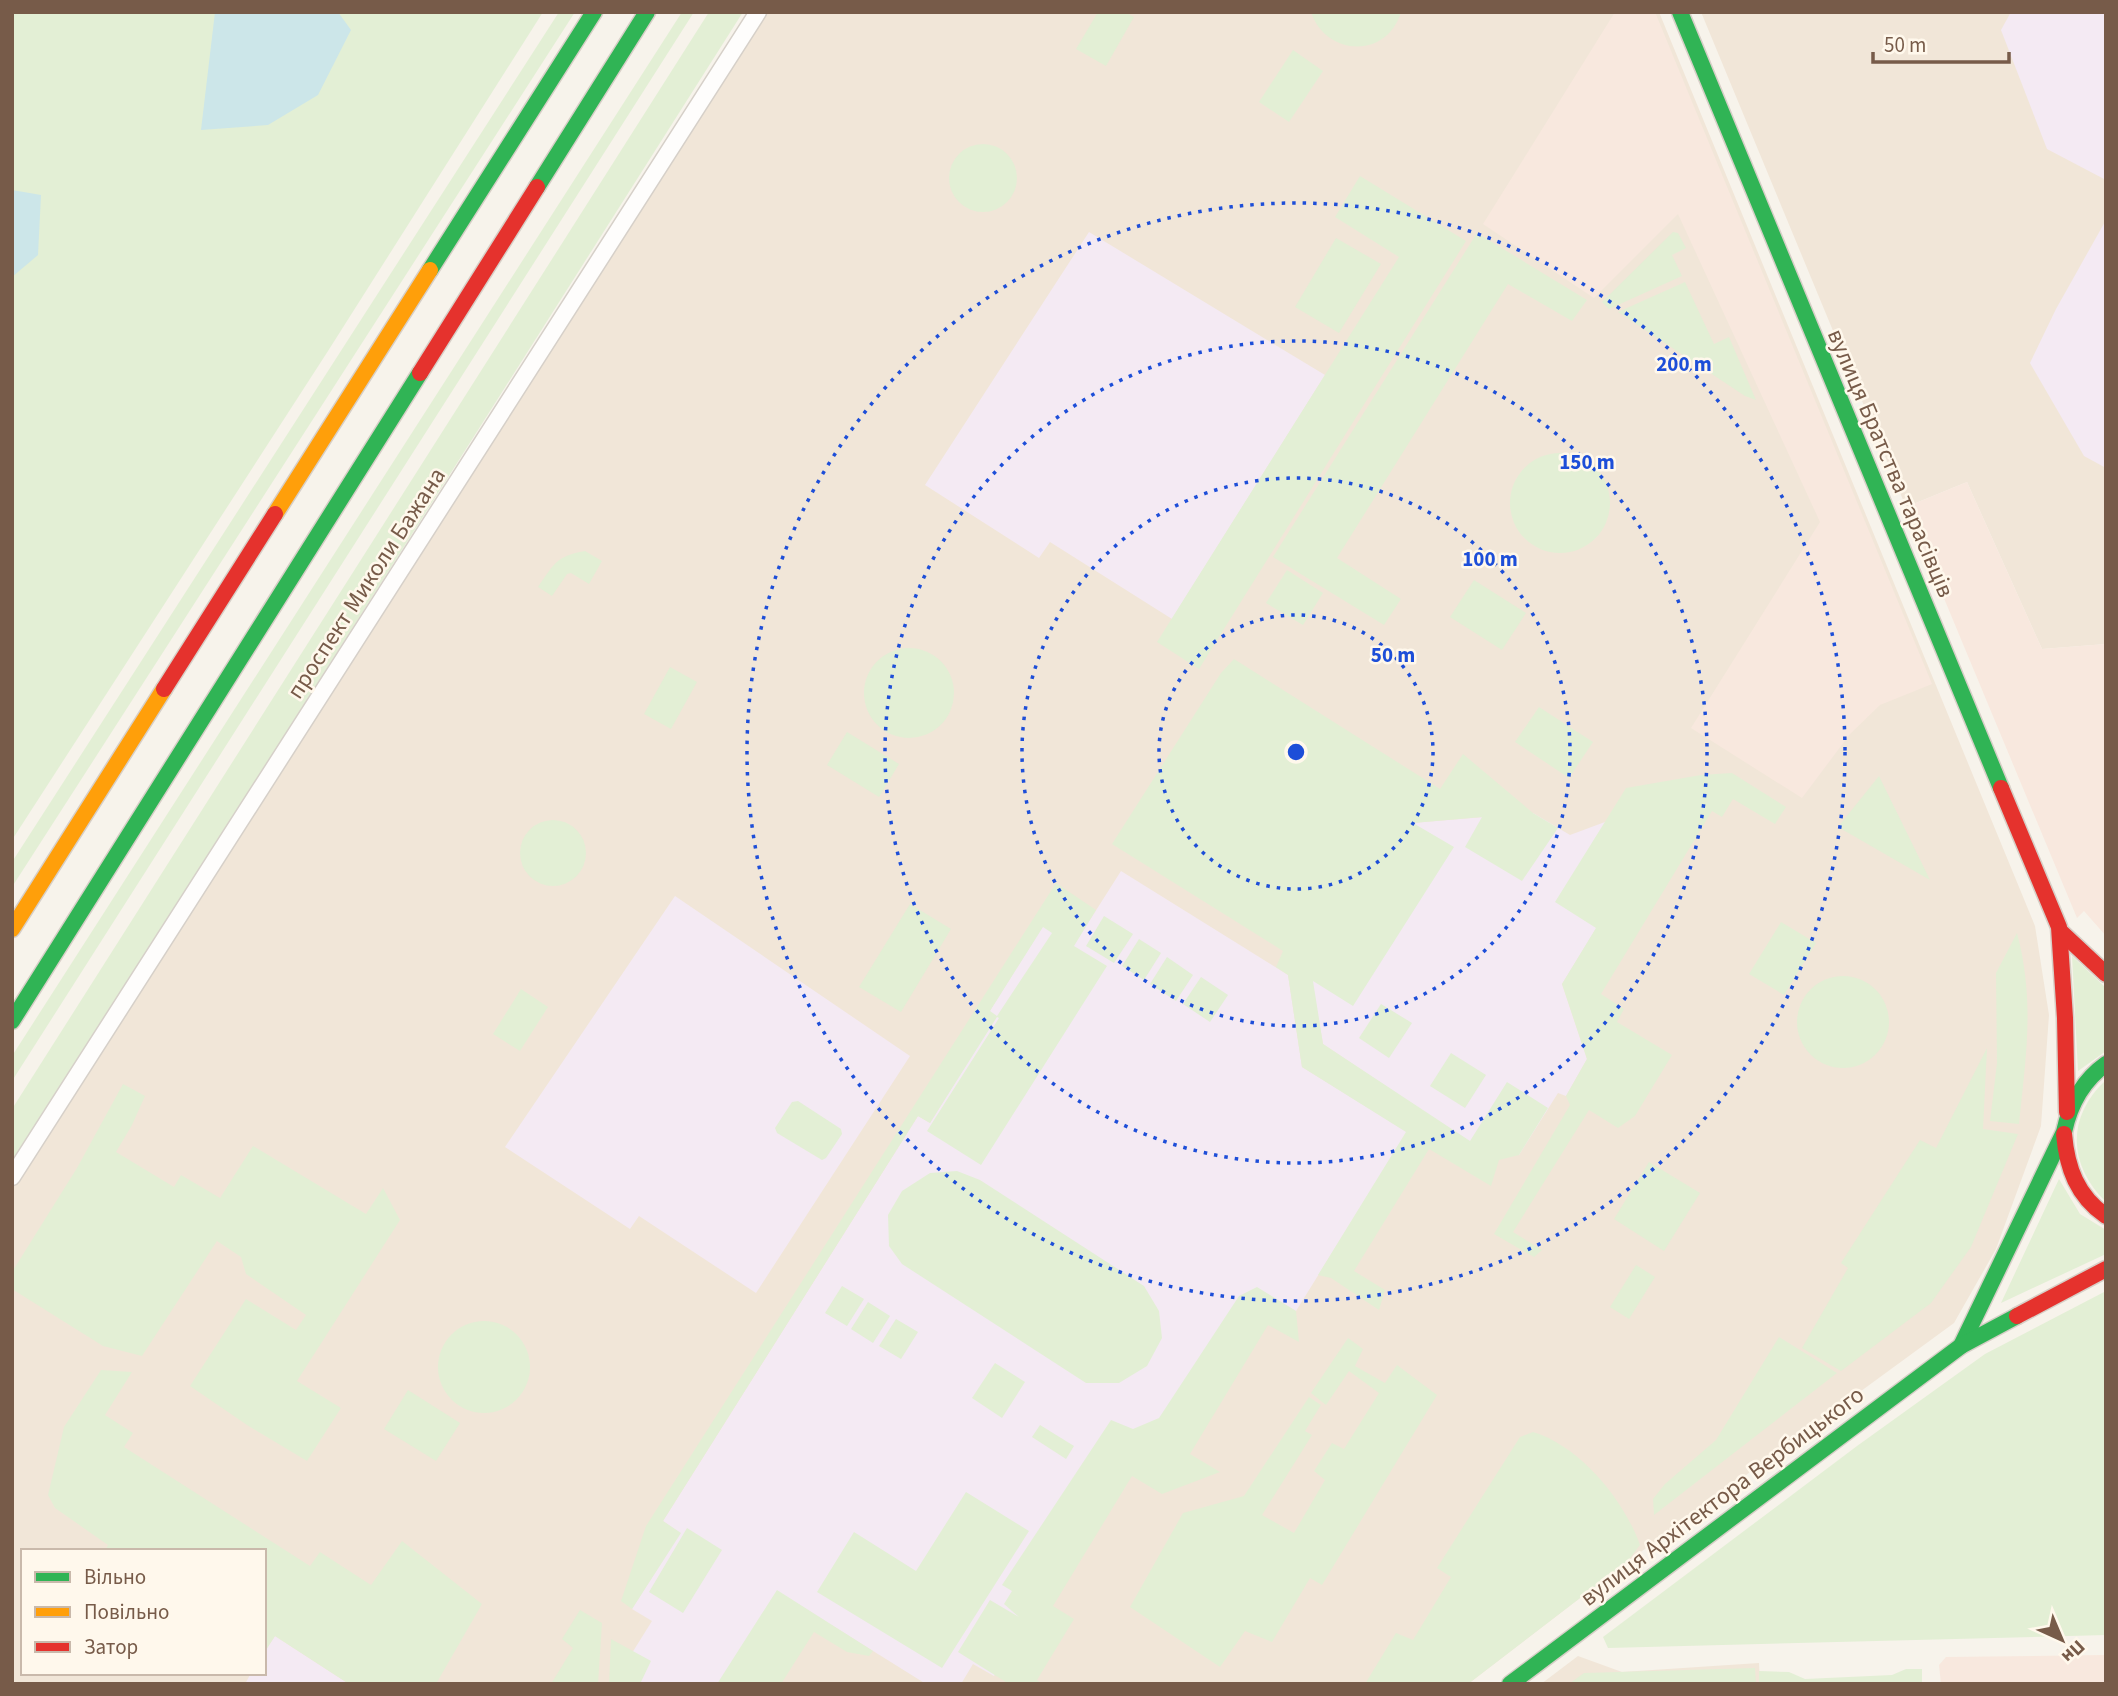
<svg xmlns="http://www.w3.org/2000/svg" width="2118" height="1696" font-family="'Source Sans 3',sans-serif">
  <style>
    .residential { fill: #f1e6d8; fill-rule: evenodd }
    .commercial { fill: #f8e8de }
    .education { fill: #f4eaf3 }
    .green { fill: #e3efd5; fill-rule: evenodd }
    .water { fill: #cce6e9 }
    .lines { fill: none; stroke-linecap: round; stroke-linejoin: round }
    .street-casing { stroke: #d6d0c9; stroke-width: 19 }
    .fast-casing { stroke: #d7cfc7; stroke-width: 19 }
    .slow-casing { stroke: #d7cfc7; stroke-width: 19 }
    .jam-casing { stroke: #d7cfc7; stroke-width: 19 }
    .street { stroke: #fefdfc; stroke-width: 16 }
    .fast { stroke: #30b455; stroke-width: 16 }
    .slow { stroke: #ff9f0a; stroke-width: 16 }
    .jam { stroke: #e5322d; stroke-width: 16 }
    .ring { fill: none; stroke: #1d4ed8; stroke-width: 3.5; stroke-dasharray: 3.5 7 }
    .labels { text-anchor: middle; stroke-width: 5; stroke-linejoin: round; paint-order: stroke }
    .street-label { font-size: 24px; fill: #775b49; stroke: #fff8ec }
    .centre { fill: #1d4ed8; stroke: #fff8ec; stroke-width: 3.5 }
    .ring-label { font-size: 21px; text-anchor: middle; font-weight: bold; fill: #1d4ed8; stroke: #fff8ec; stroke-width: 5; stroke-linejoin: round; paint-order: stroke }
  </style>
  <rect width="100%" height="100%" fill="#f7f3eb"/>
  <!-- residential -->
  <g class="residential">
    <path d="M757,12H1659L2035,926L2049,1015L2041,1126L1996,1249L1954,1323L1627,1562L1468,1684H12V1177ZM23,1551H264V1673H23Z"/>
    <path d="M1701,12H2106V644L2042,649L1967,482L1906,507Z"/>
    <path d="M1578,1656L1622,1672L1759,1663L1760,1684H1541Z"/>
  </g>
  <!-- commercial -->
  <g class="commercial">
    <path d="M1615,12H1655L1932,684L1880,705L1850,734L1802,798L1691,728L1820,522L1678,214L1594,298L1483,224Z"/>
    <path d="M1967,482L2042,649L2106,644V936L2084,911L2077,918L1906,507Z"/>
    <path d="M2106,1655V1684H1941L1939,1665L1946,1657Z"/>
  </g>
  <!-- education -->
  <g class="education">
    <path d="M2011,12H2106V180L2047,149L2001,30Z"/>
    <path d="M2106,220V468L2084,456L2030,363L2056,309Z"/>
    <path d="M1089,232L1325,375L1172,619L1050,542L1039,558L925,485Z"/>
    <path d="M1648,806L1665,816L1562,984L1587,1059L1566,1096L1558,1093L1519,1155L1469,1142L1323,1044L1312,981L1412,823L1533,813L1570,835Z"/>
    <path d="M1121,871L1288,975L1302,1067L1407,1132L1296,1311L1257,1288L1165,1437L1132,1441L994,1676L973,1664L961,1684H926L777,1591L718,1684H638L627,1661L652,1621L632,1609L680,1533L663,1521L918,1116L930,1123L996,1016L989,1012L1043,926L1074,945Z"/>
    <path d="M675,896L910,1056L756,1293L639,1216L630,1229L505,1147Z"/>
    <path d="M275,1636L349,1684H245L251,1673H264V1653Z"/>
  </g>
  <!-- green -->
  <g class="green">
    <path d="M12,12H543L328,351L12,840Z"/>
    <path d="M559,12H575L12,887V862Z"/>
    <path d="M682,12H694L12,1081V1056Z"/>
    <path d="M709,12H743L12,1165V1109Z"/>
    <path d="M1098,12H1125L1134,17L1106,66L1076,49Z"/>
    <path d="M1311,12H1401C1387,59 1326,57 1311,12Z"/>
    <path d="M1293,50L1323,71L1289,122L1259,102Z"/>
    <circle cx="983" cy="178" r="34"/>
    <path d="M1360,176L1466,241L1199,669L1157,642L1399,257L1335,217Z"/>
    <path d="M1673,232L1678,233L1686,248L1672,255L1682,276L1609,309L1602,302Z"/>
    <path d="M1477,233L1587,300L1572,321L1508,284L1337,558L1401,599L1384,625L1273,557Z"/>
    <path d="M1336,238L1381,264L1339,333L1295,307Z"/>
    <path d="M1685,282L1714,344L1729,337L1756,400L1745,396L1618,312Z"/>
    <circle cx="1560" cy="503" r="50"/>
    <path d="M585,551L602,561L589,584L571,573L567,574L552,596L538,587C554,564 556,556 585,551Z"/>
    <path d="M1287,570L1323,593L1303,625L1266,603Z"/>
    <path d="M1474,580L1526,613L1502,650L1450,617Z"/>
    <circle cx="909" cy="693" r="45"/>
    <path d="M1234,659L1440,789L1463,754L1533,813L1558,828L1522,881L1465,847L1482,817L1413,823L1454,847L1353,1006L1313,981L1323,1044L1470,1141L1507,1082L1548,1108L1519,1155L1499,1160L1491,1186L1429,1149L1354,1271L1385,1290L1379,1310L1331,1278L1318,1275L1406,1132L1302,1067L1288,975L1276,967L1283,951L1112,844L1221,673Z"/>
    <path d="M670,667L697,682L671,729L644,714Z"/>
    <path d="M1539,707L1593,742L1569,778L1515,742Z"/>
    <path d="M847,732L899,764L879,797L827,765Z"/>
    <path d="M1732,773L1786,807L1775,824L1733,799L1722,817L1712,811L1601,994L1624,1009L1617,1022L1672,1055L1635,1116L1618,1128L1589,1110L1513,1232L1542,1250L1534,1257L1494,1234L1570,1105L1566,1096L1587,1059L1562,984L1596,928L1555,902L1626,788L1701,775Z"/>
    <path d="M1879,776L1930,880L1838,827Z"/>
    <circle cx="553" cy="853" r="33"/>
    <path d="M1056,883L1096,910L1074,946L1107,966L981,1165L927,1131L999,1018L997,1017L930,1123L918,1116L663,1521L681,1533L632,1609L621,1601L646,1526ZM1043,927L1052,933L997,1016L990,1011Z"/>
    <path d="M910,904L951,929L901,1012L859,987Z"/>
    <path d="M1104,916L1133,934L1114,963L1086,946Z"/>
    <path d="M1781,922L1816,943L1784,995L1749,974Z"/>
    <path d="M2017,933C2035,1000 2026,1056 2019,1124L1990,1121L1997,1063L1996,973Z"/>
    <path d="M1139,939L1161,953L1144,980L1122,966Z"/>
    <path d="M2072,956L2106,988V1051L2078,1071Z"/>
    <path d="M1167,957L1193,975L1176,1001L1150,984Z"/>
    <circle cx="1843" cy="1022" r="46"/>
    <path d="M1201,977L1228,995L1210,1022L1183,1004Z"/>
    <path d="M521,989L548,1007L520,1051L493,1034Z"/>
    <path d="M1381,1004L1412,1023L1389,1058L1359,1038Z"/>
    <path d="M1987,1048L1983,1129L2018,1134L1971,1247L1931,1303L1841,1371L1802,1348L1848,1268L1841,1263L1920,1140L1936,1148Z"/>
    <path d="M1451,1053L1486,1075L1465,1108L1430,1086Z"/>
    <path d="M2106,1080V1202C2068,1165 2066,1117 2106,1080Z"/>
    <path d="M123,1084L145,1096L132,1125L116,1152L174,1187L181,1175L220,1198L253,1146L366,1214L383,1188L400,1220L297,1381L341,1408L307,1461L247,1425L190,1386L246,1299L296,1330L306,1315L246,1274L241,1257L217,1241L142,1356L103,1346L12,1289V1272L77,1168Z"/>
    <path d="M798,1101L841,1129L842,1134L826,1158L822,1160L777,1133L775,1128L792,1102Z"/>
    <path d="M1649,1162L1700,1193L1664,1251L1614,1219Z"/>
    <path d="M957,1171L980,1180L1144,1286L1159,1311L1162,1338L1147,1366L1119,1383H1086L902,1264L889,1246L888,1215L902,1191L930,1173Z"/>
    <path d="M2059,1179L2080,1214L2106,1230V1254L2001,1303Z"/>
    <path d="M1636,1265L1655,1277L1629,1319L1610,1307Z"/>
    <path d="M842,1286L864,1299L847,1326L825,1313Z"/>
    <path d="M1257,1287L1296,1311L1299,1342L1268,1325L1190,1454L1220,1472L1162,1494L1132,1476L1053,1606L1074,1619L1037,1680L1042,1684H1009L958,1652L990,1600L1019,1617L1004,1604L1012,1591L1002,1585L1111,1420L1133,1429L1159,1418L1239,1296Z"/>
    <path d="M2106,1291V1635L1608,1648L1603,1637L1857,1446L1985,1354Z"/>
    <path d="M868,1302L890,1316L873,1343L851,1329Z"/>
    <path d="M896,1319L918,1332L901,1359L879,1346Z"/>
    <circle cx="484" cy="1367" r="46"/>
    <path d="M1779,1337L1837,1373L1654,1515L1653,1499L1665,1484L1716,1440Z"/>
    <path d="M1348,1338L1363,1349L1355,1366L1385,1383L1397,1365L1437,1395L1322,1585L1310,1578L1272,1642L1245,1631L1220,1667L1130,1607L1183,1513L1244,1496L1309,1397L1321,1405L1305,1431L1312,1435L1262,1515L1294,1533L1325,1480L1314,1471L1332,1443L1344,1449L1379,1393L1349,1371L1326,1405L1311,1393Z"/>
    <path d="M995,1363L1025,1382L1002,1418L972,1398Z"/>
    <path d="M101,1370L132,1372L105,1415L133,1433L124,1447L310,1566L320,1552L371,1585L402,1541L482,1604L436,1684H349L275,1636L264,1653V1551H105L108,1545L55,1508L48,1495L64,1427Z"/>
    <path d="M408,1390L460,1423L436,1461L384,1429Z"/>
    <path d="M1040,1425L1074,1446L1066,1459L1032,1437Z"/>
    <path d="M1533,1432C1580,1446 1624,1500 1640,1545L1627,1562L1468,1684H1365L1396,1633L1413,1640L1451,1577L1437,1568L1520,1437Z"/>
    <path d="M966,1492L1029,1531L942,1668L817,1592L854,1532L916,1571Z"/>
    <path d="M687,1528L722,1550L683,1613L649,1592Z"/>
    <path d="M777,1590L873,1651L869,1656L847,1652L814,1632L781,1684H717Z"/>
    <path d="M580,1610L602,1623L598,1684H551L573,1648L562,1639Z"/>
    <path d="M611,1639L651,1661L640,1684H609Z"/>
    <path d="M1755,1668L1756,1684H1569L1584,1673Z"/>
    <path d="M1906,1669H1922V1684H1759V1671L1789,1672L1805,1679L1892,1675Z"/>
  </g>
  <!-- water -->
  <g class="water">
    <path d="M215,12H338L351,30L318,95L268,125L201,130Z"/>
    <path d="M12,190L41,195L38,255L12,277Z"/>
  </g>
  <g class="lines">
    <!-- street casing -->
    <g class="street-casing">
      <path id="street" d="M12,1177L758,12"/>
    </g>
    <!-- fast casing -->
    <g class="fast-casing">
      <g id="fast">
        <path d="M1680,12L2001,788"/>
        <path d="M537,187L647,12"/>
        <path d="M430,270L594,12"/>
        <path d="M12,1021L420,373"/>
        <path d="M1961,1346L2064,1132C2070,1104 2082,1081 2106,1064"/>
        <path d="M1510,1684L1961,1346L2017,1316"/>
      </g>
    </g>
    <!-- slow casing -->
    <g class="slow-casing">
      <g id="slow">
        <path d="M275,514L430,270"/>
        <path d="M12,929L164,689"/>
      </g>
    </g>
    <!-- jam casing -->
    <g class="jam-casing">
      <g id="jam">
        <path d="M420,373L537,187"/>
        <path d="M164,689L275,514"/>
        <path d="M2001,788L2059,927L2065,1018L2067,1112"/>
        <path d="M2060,931L2106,974"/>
        <path d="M2064,1134C2067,1168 2077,1196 2106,1216"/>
        <path d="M2017,1316L2106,1269"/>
      </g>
    </g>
    <!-- street -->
    <use href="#street" class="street"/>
    <!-- fast -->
    <use href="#fast" class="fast"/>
    <!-- slow -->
    <use href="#slow" class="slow"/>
    <!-- jam -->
    <use href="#jam" class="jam"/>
  </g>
  <!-- distance rings -->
  <g class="ring">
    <circle cx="1296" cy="752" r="137"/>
    <circle cx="1296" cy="752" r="274"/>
    <circle cx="1296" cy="752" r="411"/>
    <circle cx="1296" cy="752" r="549"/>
  </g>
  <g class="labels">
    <!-- street labels -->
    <g class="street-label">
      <text transform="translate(1891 463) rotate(67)" y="8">вулиця Братства тарасівців</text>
      <text transform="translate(366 583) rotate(-57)" y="8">проспект Миколи Бажана</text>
      <text transform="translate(1722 1496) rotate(-37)" y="8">вулиця Архітектора Вербицького</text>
    </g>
  </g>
  <circle cx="1296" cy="752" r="10" class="centre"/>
  <g class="ring-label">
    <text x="1684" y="371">200 m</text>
    <text x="1587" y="469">150 m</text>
    <text x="1490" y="566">100 m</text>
    <text x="1393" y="662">50 m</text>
  </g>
  <!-- border -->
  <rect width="2118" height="1696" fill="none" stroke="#775b49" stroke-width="28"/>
  <!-- legend -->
  <rect x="21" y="1549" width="245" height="126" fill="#fff8ec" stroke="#c9b9ab" stroke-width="2"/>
  <rect x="35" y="1572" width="35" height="10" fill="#30b455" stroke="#c9b9ab" stroke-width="2"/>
  <text x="84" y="1584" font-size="21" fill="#775b49">Вільно</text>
  <rect x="35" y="1607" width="35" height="10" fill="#ff9f0a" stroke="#c9b9ab" stroke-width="2"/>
  <text x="84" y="1619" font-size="21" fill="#775b49">Повільно</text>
  <rect x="35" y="1642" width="35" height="10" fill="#e5322d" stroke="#c9b9ab" stroke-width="2"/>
  <text x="84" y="1654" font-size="21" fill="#775b49">Затор</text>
  <!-- north arrow -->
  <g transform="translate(2062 1640) rotate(136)" stroke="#fff8ec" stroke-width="5" paint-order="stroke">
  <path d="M0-5L12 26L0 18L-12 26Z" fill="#775b49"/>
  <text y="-10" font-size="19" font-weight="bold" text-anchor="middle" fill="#775b49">Пн</text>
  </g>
  <!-- scale -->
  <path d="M1873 52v10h136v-10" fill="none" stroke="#775b49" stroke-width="3.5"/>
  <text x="1884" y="52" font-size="21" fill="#775b49" stroke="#fff8ec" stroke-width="5" paint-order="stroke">50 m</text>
</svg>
